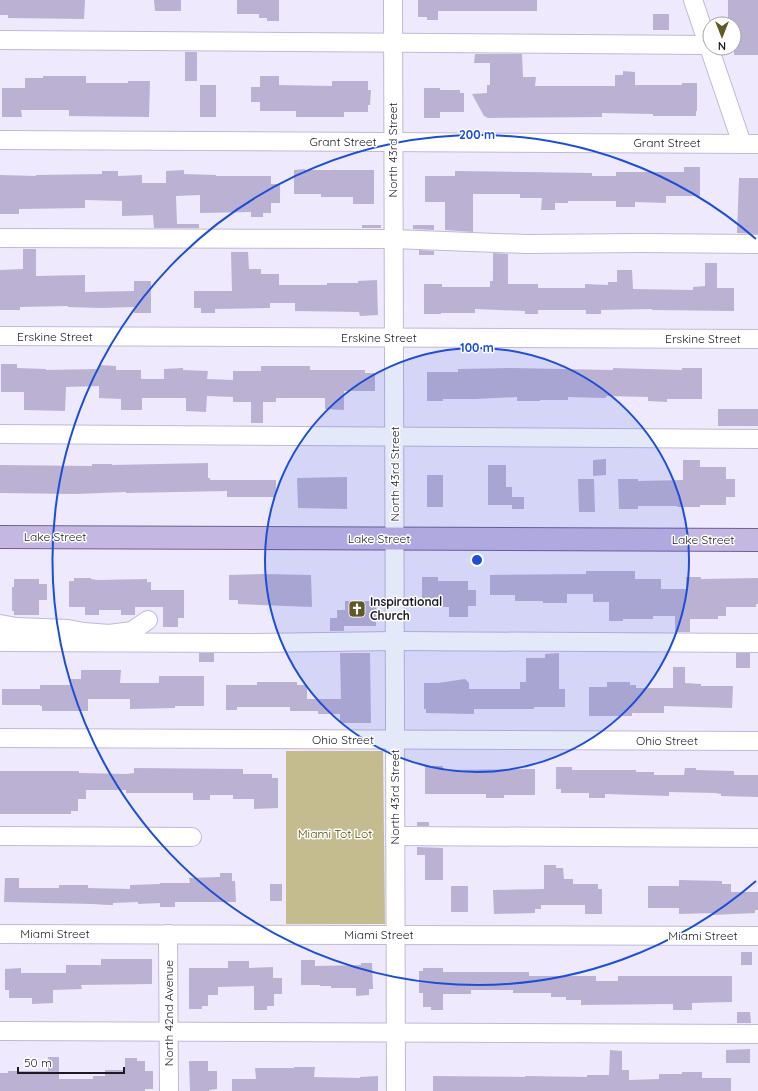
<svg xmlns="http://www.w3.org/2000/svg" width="758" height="1091" font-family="Quicksand,sans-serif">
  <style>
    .green { fill: #c4bc8f }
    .building { fill: #bbb2d3 }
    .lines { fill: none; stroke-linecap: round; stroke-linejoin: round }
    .minor-casing { stroke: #c0b8d8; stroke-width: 20 }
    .major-casing { stroke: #6f6092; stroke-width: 24 }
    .minor { stroke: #fff; stroke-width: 18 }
    .major { stroke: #c4b7e1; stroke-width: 22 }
    .ring { fill: none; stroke: #1d4ed8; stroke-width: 2 }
    .labels { text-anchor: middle; stroke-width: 3; stroke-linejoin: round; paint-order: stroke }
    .street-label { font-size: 12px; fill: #1c1925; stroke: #fff }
    .poi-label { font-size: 12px; font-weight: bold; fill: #1c1925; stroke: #fff; text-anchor: start }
    .park-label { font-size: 12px; fill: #524802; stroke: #fff }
    .centre { fill: #1d4ed8; stroke: #fff; stroke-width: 2 }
    .ring-label { font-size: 12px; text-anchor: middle; font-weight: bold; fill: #1d4ed8; stroke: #fff; stroke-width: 3; stroke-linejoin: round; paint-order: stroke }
  </style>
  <rect width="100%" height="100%" fill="#eee9fd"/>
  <!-- green -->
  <path class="green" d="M286,751H383L385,924H286Z"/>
  <!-- building -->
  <g class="building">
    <path d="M0,0H85L84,19L8,18V15H0Z"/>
    <path d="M154,0H181V11H155Z"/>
    <path d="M237,0H279V21H267V18H259V14H237Z"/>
    <path d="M418,0H537V11H438V20H427V17H418Z"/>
    <path d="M728,0H758V55H734V24H728Z"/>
    <rect x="653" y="14" width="16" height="16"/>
    <rect x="185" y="52" width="12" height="29"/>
    <path d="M475,54H522L523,77H536L535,86H615V75H623V71L635,72V85H682V83H697V111H696V116H653V114L602,113V117L488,118L484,116L472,94L487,93V85H490V63H474Z"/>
    <path d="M43,76H86V83H128V81H150L149,117L69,116V110H21L22,117H2V88H25V78H43Z"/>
    <path d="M260,76H279V85L332,86V81H368V90H371L370,105H368V112H344V117H296V111H260V102H251V87H260Z"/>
    <rect x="200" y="85" width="16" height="32"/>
    <path d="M424,88H440V90H460V93H464V112H440V118H424Z"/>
    <path d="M684,167H700V196H666V203L635,202V207H616V201H568V203H555V210H541L542,198H520V194H473V232L445,230V202H425V176H455V171L592,173V176H616V172H684Z"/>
    <path d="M305,169V170H374V204H353V197H321V194H294V170Z"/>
    <path d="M184,170V174L216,175V176H271V184H280V203H271V213H263V217H251V212L200,213V195L176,196L177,224H199V228H154L153,215L122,216V201L85,200V208L19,209V214H0V175L36,176V175L102,174V171H118V176L142,175V183H166V171Z"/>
    <path d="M739,178H758V234L737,233Z"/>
    <rect x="362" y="225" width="19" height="3"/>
    <path d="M413,225H434V230L413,229Z"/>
    <path d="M23,249H36V276L85,275V292L134,291V281H151V313H134V307L100,308L68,307V306L20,307V310H0V270L23,269Z"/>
    <path d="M419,250L434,251V255H419Z"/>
    <path d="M231,252H248L249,269H261V274H279V285H327V283H358V281L377,280L378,315L360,316L359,312L295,311V303H270V308L215,309V313H201V308H194V291H232Z"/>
    <path d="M493,253L508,254V284H538V288H585V284L608,285V282H617V270H632L633,289L693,290V287L705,286V263H717V288H734V311L652,310V309L602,310H601V314H586V310H538V314H525V311L475,309V313H441V314H424V284H442V287H490V281H493Z"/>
    <path d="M1,364H17V368L46,369V370L99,369V365L116,366V370H141V379H164V369L183,368V370L208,371L207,379L233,380V371H261V366H310V370H365V373H375V391H344V410L325,409V398H276V402H263V423H251V402H233V397L207,396L206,412L186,411V398H142V410H121V399L99,398V386L66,387L65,411L24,410V392H1Z"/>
    <path d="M512,368L613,370V368L682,370V368H702V399H667V402L648,401V397L606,396V398L568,397V400H540V401H517V397L475,399H443V401H427V372H458V369Z"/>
    <rect x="718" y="409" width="40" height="17"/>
    <path d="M606,459V475L593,476V460Z"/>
    <path d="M683,460H700V467H726V479H735V497H726V505H700V507H677V506H638V509H619L618,479H638V481L683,480Z"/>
    <path d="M208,463V478H210V480H276V497H227V491L126,493V492L76,494L0,493V465L92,466V464H112V465Z"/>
    <path d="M488,465H506V487H512V497H524V509H512V505H488Z"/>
    <rect x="427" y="475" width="16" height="32"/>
    <path d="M347,477V509L298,508L297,478Z"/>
    <path d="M578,479H594L595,512H579Z"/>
    <path d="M586,571H635V579H661V589H686V577H701V579L758,578V604H756V607H726V616H718V619H690V632H675V616H653V619H623V621H609V602H593V594H567V603H543V601H515V595H490V575L586,574Z"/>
    <path d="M262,574L311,575L312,607L238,604V600H229V575Z"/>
    <path d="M422,577H438V581H468V590H476V606H468V617H449V607H422Z"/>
    <path d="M74,578H91V579L97,580L147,579V582H151V590H184V618H178V627H163V607H135V615H121V610H99V615H85V607H69V581H74Z"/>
    <path d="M14,579H39V584H47V600H39V615H14V611H12V587H14Z"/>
    <path d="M345,601H376V626H344V631H330V618H337V610H345Z"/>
    <rect x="199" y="653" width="15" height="9"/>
    <path d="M340,653H370L371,723H340V714H318V711H290V707H237V710H226V685H257V682H297V685H307V699H341Z"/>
    <path d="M559,653V689H565V707H534V709H474V714L426,713V709H424V683H438L465,679L469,683V689H520V682H526V658H545V654Z"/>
    <rect x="736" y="653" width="14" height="15"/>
    <path d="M673,667H685V683L701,684V686H733L732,708L664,706V713H632V716H589V687H607V682H630V685H636V688H673Z"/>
    <path d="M81,670H121L120,683H159V676H204V706H175V708L130,709V699H88V711H42V706H40V705H2V689H40V685H70V679H81Z"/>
    <path d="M425,766H443V770L535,769V795H504V798H486V794H425Z"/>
    <path d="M556,767H572V770H636V772H654V775H684L685,768H696V770L734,771V775H758V797L721,796V794L715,793L669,792V796L605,794V798H589V793H561V789H556Z"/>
    <path d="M134,768L243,769V774H272V778H278V808L254,809V799H233V795H210V800H193V793H126V790H86V799H78V811H71V814H0V771H79V773L127,774L134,773Z"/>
    <rect x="417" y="822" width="12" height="4"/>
    <path d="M417,847L443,848V880H425V855H417Z"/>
    <path d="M544,865H556V868H563L564,879H573V884H598V889H602V914H585V905H541V909H535V913L494,914L493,890L544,889Z"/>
    <path d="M220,873H232V881H235L236,902H175V907H160V903L138,904V902L113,903V905H108L93,904L4,902L5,878H19V888H59V885H88V888L130,889V885L160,884V883H190L189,878L220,877Z"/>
    <path d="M679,880L722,881V884H731V892H758V910H755V913L713,915V913L679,914V908H648V886H679Z"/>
    <rect x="270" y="884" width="12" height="17"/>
    <rect x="451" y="886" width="17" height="26"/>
    <rect x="741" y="952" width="11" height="13"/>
    <path d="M101,959H152V984L81,985L82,989L53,990V1003L32,1004V998H9V990H5V969L21,968V973H66V965H101Z"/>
    <path d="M301,960H315V966L361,965V963H372L373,989H369V995L356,996V988H331V986H320V985H301Z"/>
    <path d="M228,961H249V968L273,967V978H282V994H274V1006H267V1010H254V986L218,987V995H208V1006H202V1009H189V968H228Z"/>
    <path d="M423,968H443V972H529V976H596V981H618V976H732V1002L692,1003V1010H673V1004L581,1005V1000H566V997H551V993H513V990H471V994H443V1010H431V1007H423V993H419V971H423Z"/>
    <path d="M737,1012H750L751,1023H737Z"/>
    <path d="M750,1049V1063H726V1050Z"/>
    <path d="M610,1050L622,1051V1070H629V1080L659,1079V1074H682V1072H702V1078H731V1091H433V1076L525,1077V1076L587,1077V1075H609Z"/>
    <path d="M48,1057H59V1079H93V1076H105V1070H125V1058H137V1061H145V1071H153V1089H145V1091H0V1073H8V1071H48Z"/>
    <path d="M189,1061H208V1071H217V1089L209,1090V1091H190Z"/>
    <path d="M294,1067H315L314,1077L360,1078V1077L378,1076V1091H232V1079H256L255,1068H294Z"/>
  </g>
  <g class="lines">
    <!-- minor casing -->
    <g class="minor-casing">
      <g id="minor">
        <path d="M393,0L396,1091"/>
        <path d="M693,0L742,144"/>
        <path d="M0,40L708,45"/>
        <path d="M0,140L758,144"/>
        <path d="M0,238L393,239L526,244L641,243L758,244"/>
        <path d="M0,336L758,339"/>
        <path d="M0,434L758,439"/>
        <path d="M0,624L16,627L68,629L84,632L109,634L132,631L148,620"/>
        <path d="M0,642L248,643L395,641L758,643"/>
        <path d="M0,738L758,741"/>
        <path d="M0,836L192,837"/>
        <path d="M395,836L758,838"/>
        <path d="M0,934L758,936"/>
        <path d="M168,934L169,1091"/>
        <path d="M0,1031L758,1034"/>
      </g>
    </g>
    <!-- major casing -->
    <g class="major-casing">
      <path id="major" d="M0,537L758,540"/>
    </g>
    <!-- minor -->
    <use href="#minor" class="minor"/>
    <!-- major -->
    <use href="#major" class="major"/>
  </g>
  <!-- distance rings -->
  <circle cx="477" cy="560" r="212" fill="#1d4ed8" fill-opacity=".12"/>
  <g class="ring">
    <circle cx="477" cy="560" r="212"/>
    <path d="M756 881A425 425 0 1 1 756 239"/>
  </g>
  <!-- icons -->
  <defs>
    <g id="church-square" transform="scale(0.9)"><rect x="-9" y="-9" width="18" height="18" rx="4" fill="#615825" stroke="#fff"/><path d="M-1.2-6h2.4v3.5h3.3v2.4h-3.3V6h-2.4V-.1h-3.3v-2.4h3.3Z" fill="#fff"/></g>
  </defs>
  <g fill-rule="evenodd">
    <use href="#church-square" x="357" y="609"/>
  </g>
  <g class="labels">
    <!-- street labels -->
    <g class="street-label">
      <text x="343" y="146">Grant Street</text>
      <text x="667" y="147">Grant Street</text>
      <text transform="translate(393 150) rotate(-90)" y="4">North 43rd Street</text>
      <text x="55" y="341">Erskine Street</text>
      <text x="379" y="342">Erskine Street</text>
      <text x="703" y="343">Erskine Street</text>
      <text transform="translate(395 474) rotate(-90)" y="4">North 43rd Street</text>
      <text x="55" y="541">Lake Street</text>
      <text x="379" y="543">Lake Street</text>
      <text x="703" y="544">Lake Street</text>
      <text x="343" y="744">Ohio Street</text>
      <text x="667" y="745">Ohio Street</text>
      <text transform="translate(395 797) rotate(-90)" y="4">North 43rd Street</text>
      <text x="55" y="938">Miami Street</text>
      <text x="379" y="939">Miami Street</text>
      <text x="703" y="940">Miami Street</text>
      <text transform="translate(169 1013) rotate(-90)" y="4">North 42nd Avenue</text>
    </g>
    <!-- poi labels -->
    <g class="poi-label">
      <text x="370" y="606">Inspirational<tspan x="370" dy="14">Church</tspan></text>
    </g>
    <!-- park labels -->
    <g class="park-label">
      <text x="335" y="838">Miami Tot Lot</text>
    </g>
  </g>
  <circle cx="477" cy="560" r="6" class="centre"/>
  <g class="ring-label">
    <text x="477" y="139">200 m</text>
    <text x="477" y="352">100 m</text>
  </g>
  <!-- north arrow -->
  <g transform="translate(722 36) rotate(180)"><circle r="19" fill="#ffffff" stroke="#a4a3a8"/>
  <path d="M0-3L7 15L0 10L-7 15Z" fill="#615825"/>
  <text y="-6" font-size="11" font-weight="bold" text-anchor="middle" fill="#1c1925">N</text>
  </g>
  <!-- scale -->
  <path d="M18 1067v6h106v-6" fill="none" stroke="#1c1925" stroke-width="2"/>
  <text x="24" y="1067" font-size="12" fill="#1c1925" stroke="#ffffff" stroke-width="3" paint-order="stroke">50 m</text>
</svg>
